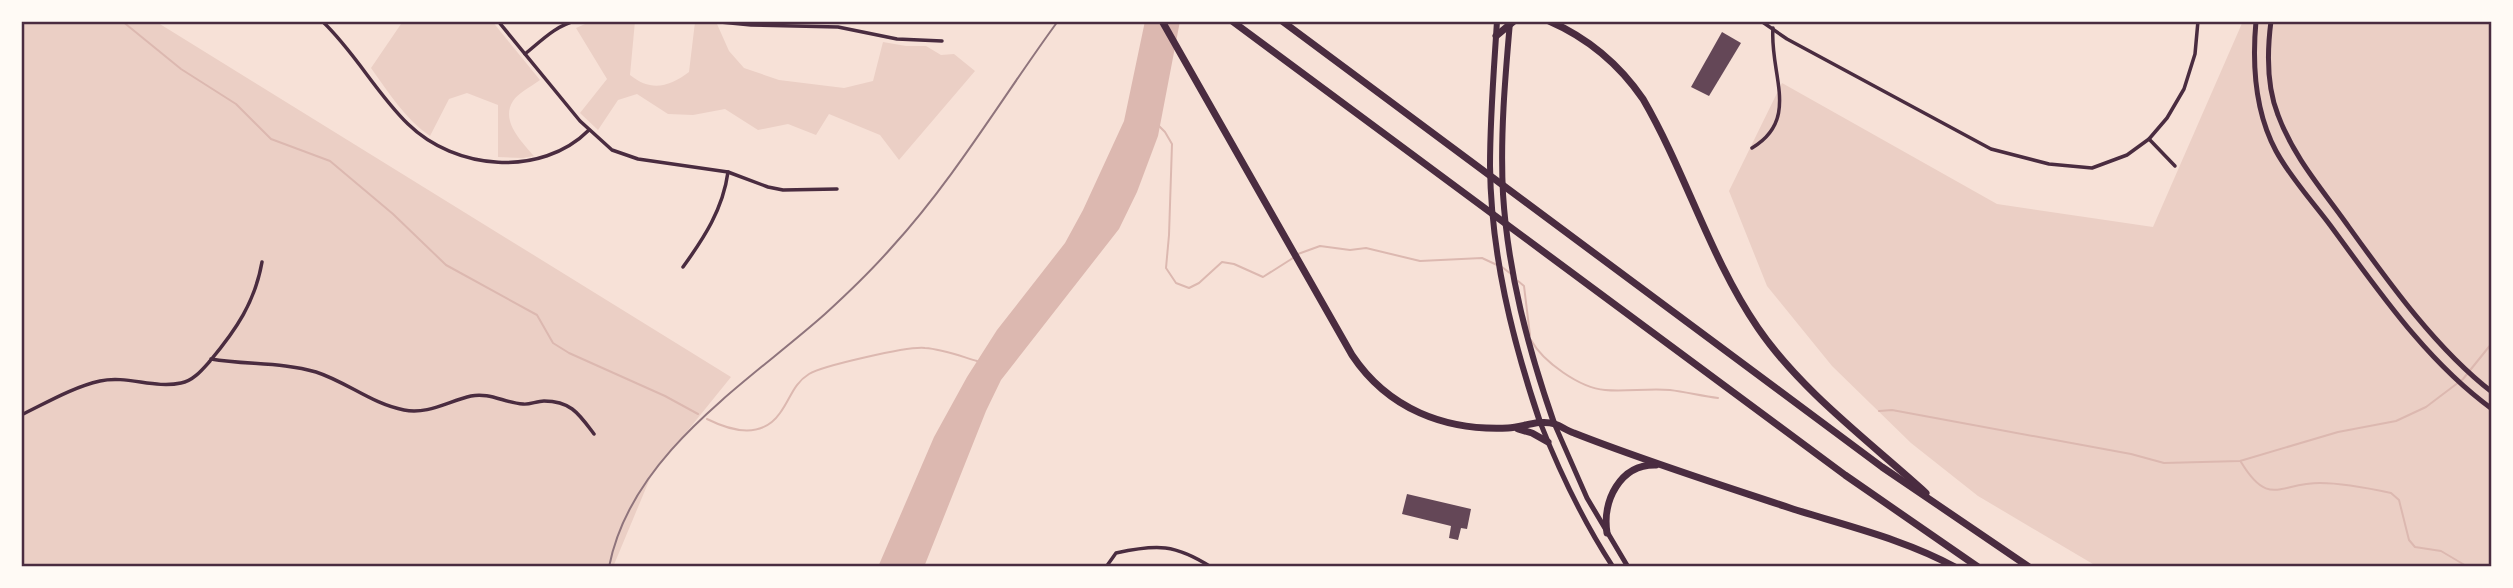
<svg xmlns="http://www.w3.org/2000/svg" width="2513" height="588" font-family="Manrope,sans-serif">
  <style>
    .green { fill: #ebcfc5 }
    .water { fill: #dcb8b0 }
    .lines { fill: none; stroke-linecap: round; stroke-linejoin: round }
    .stream { stroke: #dcb8b0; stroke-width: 2 }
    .building { fill: #644757 }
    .minor { stroke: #4a2c40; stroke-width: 3.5 }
    .secondary { stroke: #4a2c40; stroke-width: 5 }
    .primary { stroke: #4a2c40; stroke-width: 6 }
    .motorway { stroke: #4a2c40; stroke-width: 7 }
    .rail { stroke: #8f747c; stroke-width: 2 }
    .neatline { fill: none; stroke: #4a2c40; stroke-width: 2.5 }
  </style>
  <rect width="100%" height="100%" fill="#f7e1d7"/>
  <!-- green -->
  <g class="green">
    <path d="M21,21H155L731,377L651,476L613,567H27L21,562Z"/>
    <path d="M397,21H492L540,80C532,86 518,93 513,101C500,121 522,142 534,156L523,158L498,157V105L467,93L449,99L430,136C405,119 389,93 371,68L401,24Z"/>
    <path d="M592,21H635L630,75C651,92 669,87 689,72L695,22L717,24L729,51L744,68L779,80L844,88L873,81L883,42L906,46H926L941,55L954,54L975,71L899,160L880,135L829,114L816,135L788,124L758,130L725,109L693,115L668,114L637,94L618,100L598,130L580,113L607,79L576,28Z"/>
    <path d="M2243,21H2492V567H2098L1978,496L1911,443L1832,366L1767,286L1729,191L1782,83L1997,204L2153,227Z"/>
  </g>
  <!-- water -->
  <path class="water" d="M1145,21H1180L1158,136L1137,192L1119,229L1001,380L986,411L924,567H878L934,437L967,377L997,330L1065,243L1083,210L1124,121Z"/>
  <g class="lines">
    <!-- stream -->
    <g class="stream">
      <path d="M122,21L181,69L236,104L271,139L330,161L393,214L446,265L537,315L553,343L569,353L665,396L698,414"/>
      <path d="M1158,125L1165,132L1172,144L1169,235L1166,268L1176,283L1189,288L1199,283L1222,262L1234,264L1263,277L1293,258"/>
      <path d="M1298,254L1320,246L1350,250L1366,248L1420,261L1482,258L1497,265"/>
      <path d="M1502,267L1511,274"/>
      <path d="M1518,281L1524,286L1530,335"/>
      <path d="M1531,340C1543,362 1580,388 1605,390C1626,392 1648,388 1670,390C1686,392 1702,396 1718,398"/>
      <path d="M1879,411L1892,410L2131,454L2164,463L2240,461L2338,432L2396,421L2426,407L2463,379L2492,343"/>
      <path d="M707,419C731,431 762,439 780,413C791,398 793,384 809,374C822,366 908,346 925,348C942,349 960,356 977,361"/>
      <path d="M2241,462C2269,508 2279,483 2320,483C2343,483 2368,488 2391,493L2399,500L2409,540L2415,547L2441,551L2468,567"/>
    </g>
  </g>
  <!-- building -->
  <g class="building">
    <path d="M1722,32L1741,43L1709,96L1691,87Z"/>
    <path d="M1407,494L1471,509L1467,529L1461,528L1458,540L1449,538L1451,526L1402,514Z"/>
  </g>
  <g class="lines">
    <!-- minor -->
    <g class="minor">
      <path d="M322,21C355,52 376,93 408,124C455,170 541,178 589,130"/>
      <path d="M498,21L580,121L612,150L638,159L728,172L768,187L783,190L837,189"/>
      <path d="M710,21L751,25L838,27L897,39L942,41"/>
      <path d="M1761,21L1787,39L1991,149L2049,164L2092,168L2127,155L2149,139L2167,118L2184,89L2195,54L2198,21"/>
      <path d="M525,54C540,42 556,25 576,21"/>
      <path d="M2149,139L2175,166"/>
      <path d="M1752,148C1801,119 1769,73 1773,28"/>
      <path d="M683,267C704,238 723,209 728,172"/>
      <path d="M211,359C246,365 282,362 316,372C347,382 372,404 404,410C427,415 449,401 471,396C489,392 505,403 523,404C529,405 537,401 544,401C571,401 579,414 594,434"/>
      <path d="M21,415C46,403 73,387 100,381C127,375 154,389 181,383C193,381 202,370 210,361C236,330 255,302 262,262"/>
      <path d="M1106,567L1116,553C1157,544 1175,544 1211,567"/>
    </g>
    <!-- secondary -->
    <g class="secondary">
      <path d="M2256,21C2252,65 2255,112 2276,151C2290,177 2312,201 2330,225C2378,290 2426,361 2492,409"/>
      <path d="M2271,21C2267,52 2266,85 2278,115C2293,156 2321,188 2346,223C2387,280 2436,349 2492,392"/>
      <path d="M1540,422C1560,473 1583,521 1613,567"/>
      <path d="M1554,423L1587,498L1628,567"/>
    </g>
    <!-- primary -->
    <g class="primary">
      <path d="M1497,21C1494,69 1490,117 1490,166C1491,254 1512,339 1540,422"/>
      <path d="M1510,22C1505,79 1500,137 1503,194C1508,273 1528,348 1554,423"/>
    </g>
    <!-- motorway -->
    <g class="motorway">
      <path d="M1162,21L1352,355C1388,409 1445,431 1508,428C1523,427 1540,419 1555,424C1561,426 1567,431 1574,433C1645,461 1718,484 1790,508C1846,526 1904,539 1955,567"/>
      <path d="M1232,21L1845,475L1978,567"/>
      <path d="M1282,21L1882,467L2029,567"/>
      <path d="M1549,21C1588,38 1619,64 1643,99C1686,173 1710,258 1758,328C1801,391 1870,442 1926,493"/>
      <path d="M1496,36L1514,21"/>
      <path d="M1518,429L1532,433L1548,442"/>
      <path d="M1607,533C1602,501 1620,464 1656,465"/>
    </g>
    <!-- rail -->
    <path class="rail" d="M609,567C631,454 745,385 825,314C848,293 871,271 892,247C955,178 1003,96 1058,21"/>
  </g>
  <!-- border -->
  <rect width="2513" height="588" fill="none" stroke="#fffaf5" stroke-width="46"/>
  <rect x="23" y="23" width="2467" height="542" class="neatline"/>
</svg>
